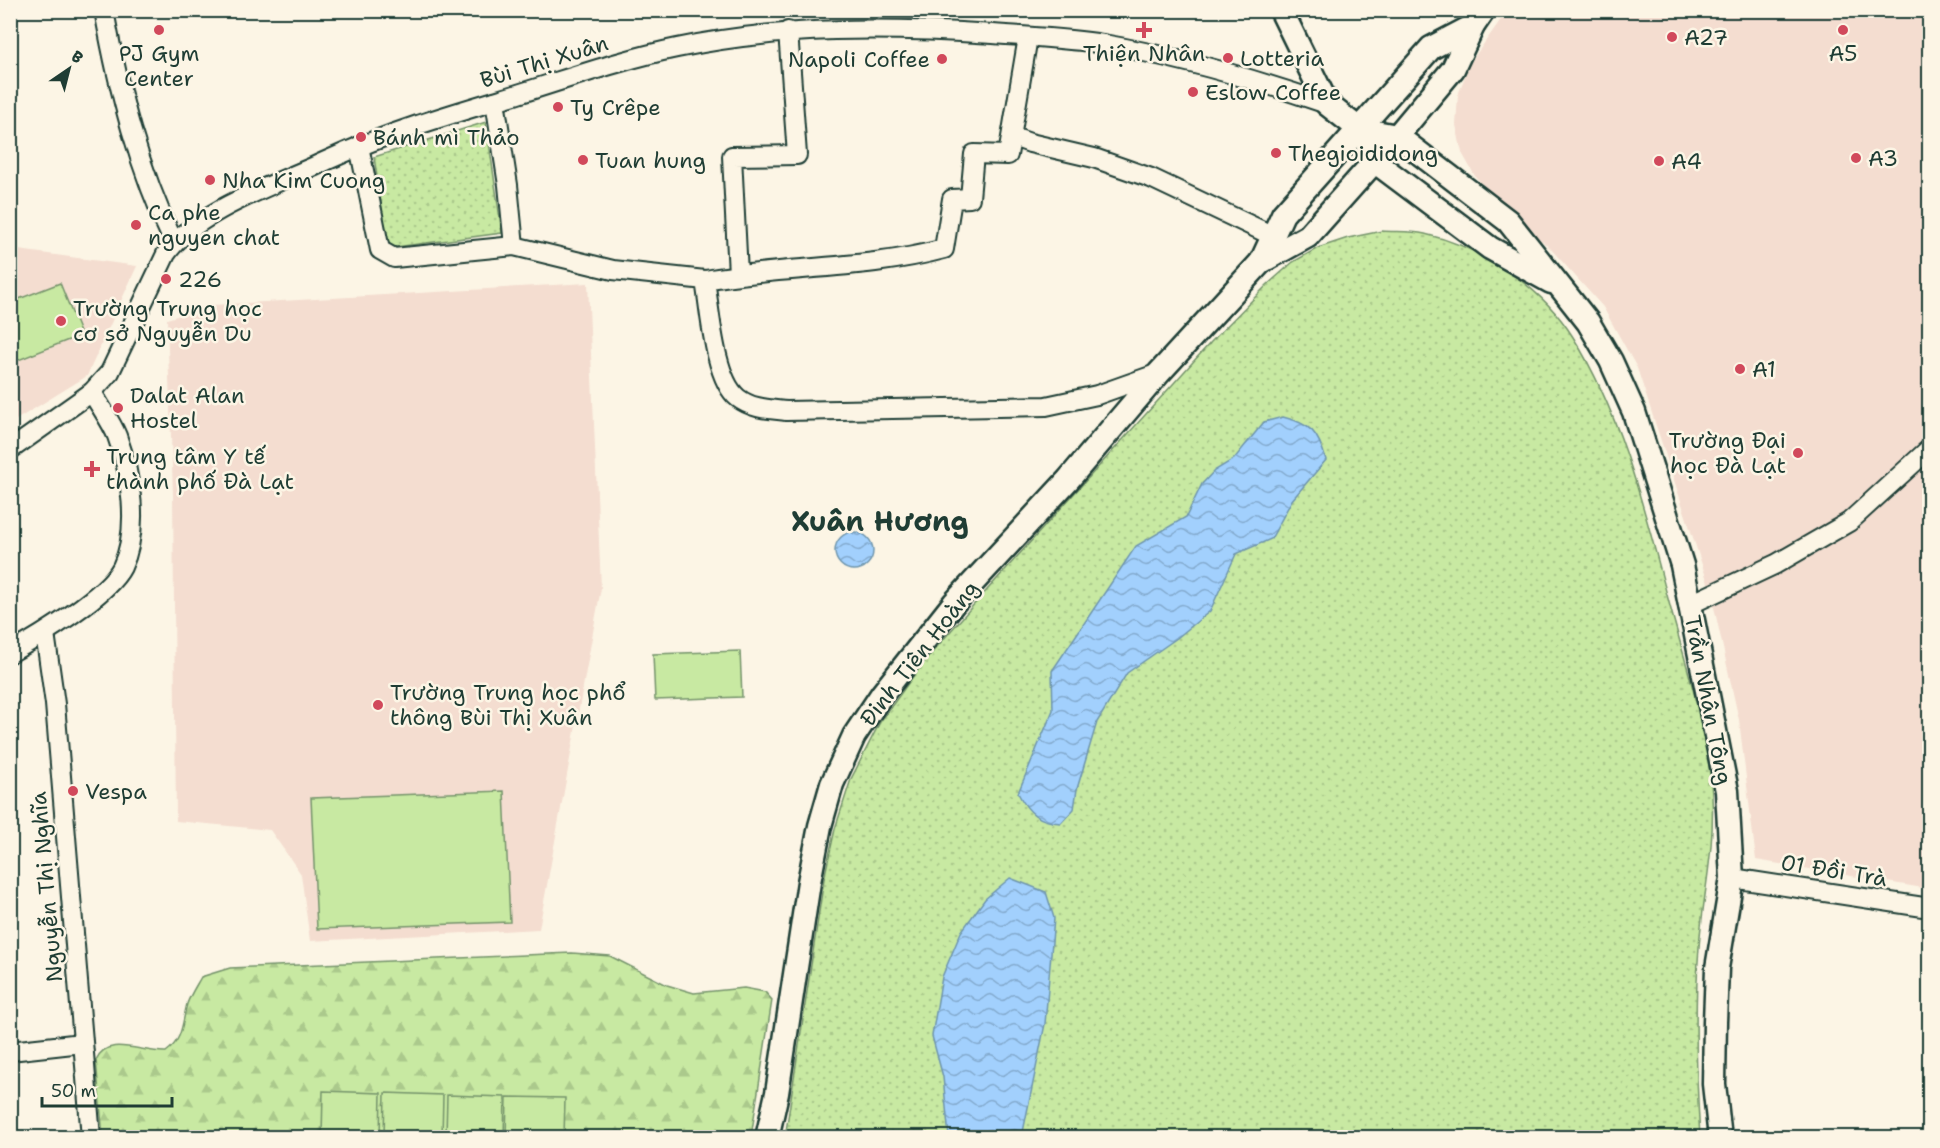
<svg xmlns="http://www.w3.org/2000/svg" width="1940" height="1148" font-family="'Shantell Sans',sans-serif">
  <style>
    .built { fill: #f4ddd0 }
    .grass { fill: url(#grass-dots); stroke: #74936b; stroke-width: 1.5 }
    .forest { fill: url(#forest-firs); stroke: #74936b; stroke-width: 1.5 }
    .pitch { fill: #c8e9a2; stroke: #74936b; stroke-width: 1.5 }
    .water { fill: url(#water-waves); stroke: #6e95ad; stroke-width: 1.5 }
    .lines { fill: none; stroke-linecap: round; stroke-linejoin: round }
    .minor-casing { stroke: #1f3d34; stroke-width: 22 }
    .major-casing { stroke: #1f3d34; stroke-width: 27 }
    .minor { stroke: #fcf5e5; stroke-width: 18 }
    .major { stroke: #fcf5e5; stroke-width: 22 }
    .poi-dot { fill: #d1495b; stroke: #fcf5e5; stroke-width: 2 }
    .labels { text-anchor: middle; stroke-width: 5; stroke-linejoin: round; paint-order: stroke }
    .poi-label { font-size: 22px; fill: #1f3d34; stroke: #fcf5e5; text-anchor: start }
    .street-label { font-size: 22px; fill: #1f3d34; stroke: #fcf5e5 }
    .district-label { font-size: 28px; font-weight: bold; fill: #1f3d34; stroke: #fcf5e5 }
  </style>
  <defs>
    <pattern id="grass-dots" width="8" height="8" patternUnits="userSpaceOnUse" patternTransform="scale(1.5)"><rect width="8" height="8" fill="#c8e9a2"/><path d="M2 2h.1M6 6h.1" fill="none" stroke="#abc98c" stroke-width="1.8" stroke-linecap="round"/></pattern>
    <pattern id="forest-firs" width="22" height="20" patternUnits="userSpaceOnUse" patternTransform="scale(1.5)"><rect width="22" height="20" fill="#c8e9a2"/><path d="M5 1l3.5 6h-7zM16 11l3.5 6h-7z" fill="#abc98c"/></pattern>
    <pattern id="water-waves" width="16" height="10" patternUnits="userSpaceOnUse" patternTransform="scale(1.5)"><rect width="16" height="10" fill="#a2d0fd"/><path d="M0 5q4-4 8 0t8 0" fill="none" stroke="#83aace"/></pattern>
  </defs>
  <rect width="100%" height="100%" fill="#fcf5e5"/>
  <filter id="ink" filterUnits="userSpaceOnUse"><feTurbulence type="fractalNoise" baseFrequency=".0167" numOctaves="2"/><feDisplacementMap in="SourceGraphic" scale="12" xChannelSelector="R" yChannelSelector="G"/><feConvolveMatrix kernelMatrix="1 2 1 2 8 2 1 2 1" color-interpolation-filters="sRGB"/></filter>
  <g filter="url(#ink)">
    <!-- built -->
    <g class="built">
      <path d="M1507,11H1929V889L1756,860L1739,720L1710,589L1637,368L1603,307L1550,248L1498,203L1475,176L1462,153L1456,125L1458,95L1470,63Z"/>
      <path d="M11,249L137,266L87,376L11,423Z"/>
      <path d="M588,283L601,588L539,929L310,941L301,874L270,830L176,821L173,495L167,319L212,305Z"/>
    </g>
    <!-- grass -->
    <g class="grass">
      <path d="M486,122L502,233L388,248L374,157Z"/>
      <path d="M1382,231C1396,232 1411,231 1425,234C1482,247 1542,287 1573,337C1621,414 1644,508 1667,595C1684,660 1708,727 1712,795C1715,850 1703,895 1699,947C1694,1010 1696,1075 1700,1137L785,1138L824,879L835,829L851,779L880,722L922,664L969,610L1211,342L1267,285L1293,262L1318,248L1348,238Z"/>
    </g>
    <!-- forest -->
    <path class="forest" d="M572,953L610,956L667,985L694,993L744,988L765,992L772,1000L751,1137H103L96,1060C107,1034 141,1053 166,1052C183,1040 182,1023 187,1004C190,995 196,986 201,977L230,968Z"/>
    <!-- pitch -->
    <g class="pitch">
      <path d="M60,283L81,335L11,363V302Z"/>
      <path d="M740,651L742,697L655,700L653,654Z"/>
      <path d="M504,791L510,922L317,929L311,798Z"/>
      <path d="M323,1091L381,1093L380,1137H322Z"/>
      <path d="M385,1093L443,1095L442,1137H384Z"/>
      <path d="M447,1095L505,1097L504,1137H446Z"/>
      <path d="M507,1097L565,1098L564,1137H506Z"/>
    </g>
    <!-- water -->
    <g class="water">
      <path d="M1283,417C1311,424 1318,432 1326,460L1292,500L1271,539L1236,554L1210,611L1177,638L1127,673L1097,722L1077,789L1074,809L1061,823C1039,822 1028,813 1018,793L1053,710L1052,671L1136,546L1186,517L1202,484L1214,471L1234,459L1264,422Z"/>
      <circle cx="854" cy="551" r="19"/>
      <path d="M1010,878L1046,892L1054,918L1045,1024L1022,1137H949L943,1077L932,1036L942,977L961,932L985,899Z"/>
    </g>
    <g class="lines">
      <!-- minor casing -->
      <g class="minor-casing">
        <g id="minor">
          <path d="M104,10C119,93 138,167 174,243"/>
          <path d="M495,101L508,185L514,246"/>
          <path d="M1013,137L1030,143L1094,158L1151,178L1273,236"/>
          <path d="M359,146L380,250L394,258L514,246L613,270L705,280C710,310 714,379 738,398C752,409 770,409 786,411L1046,406L1097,395L1159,373"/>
          <path d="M738,274L732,156L797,155L788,31"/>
          <path d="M705,280C784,266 866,270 944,249L952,199L970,198L974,154L1008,155L1028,37"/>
          <path d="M10,450L92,392L110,372L166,254C196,210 280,183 328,160C389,132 454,113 518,94C570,78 623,59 677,48C781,26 887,27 993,34C1030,37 1067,38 1103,44C1179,57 1254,79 1327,104"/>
          <path d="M1691,604L1776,564L1849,522L1930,448"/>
          <path d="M45,633L55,704L91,1138"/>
          <path d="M10,653C39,637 108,595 122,567C140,529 131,474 117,436C111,421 100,407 92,392"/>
          <path d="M1732,878L1930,908"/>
          <path d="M10,1051L82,1043"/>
        </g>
      </g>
      <!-- major casing -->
      <g class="major-casing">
        <g id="major">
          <path d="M1281,10L1327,104L1359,129L1397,136L1508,221L1588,322L1611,361L1634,412L1682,565L1727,791L1732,878L1717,968L1715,1022L1714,1084L1720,1138"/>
          <path d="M1368,149L1374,161L1490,248L1551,282"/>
          <path d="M1261,262L1283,214L1431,48L1473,26"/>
          <path d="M767,1138L777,1093L809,882L820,826L832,784L854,736L882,694L954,603L1068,480L1159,373L1261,262L1308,236L1397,136L1453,69L1473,26L1484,10"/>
        </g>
      </g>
      <!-- minor -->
      <use href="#minor" class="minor"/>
      <!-- major -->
      <use href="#major" class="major"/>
    </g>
  </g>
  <!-- markers -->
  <g class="poi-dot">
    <circle cx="159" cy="30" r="6"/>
    <path d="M1141 21h6v6h6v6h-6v6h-6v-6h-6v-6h6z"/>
    <circle cx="1843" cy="30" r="6"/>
    <circle cx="1672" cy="37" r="6"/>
    <circle cx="1228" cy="58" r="6"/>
    <circle cx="942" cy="59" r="6"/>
    <circle cx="1193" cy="92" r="6"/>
    <circle cx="558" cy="107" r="6"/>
    <circle cx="361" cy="137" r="6"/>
    <circle cx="1276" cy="153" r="6"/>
    <circle cx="1856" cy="158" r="6"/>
    <circle cx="583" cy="160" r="6"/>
    <circle cx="1659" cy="161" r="6"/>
    <circle cx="210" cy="180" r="6"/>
    <circle cx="136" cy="225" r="6"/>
    <circle cx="166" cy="279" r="6"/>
    <circle cx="61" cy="321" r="6"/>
    <circle cx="1740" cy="369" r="6"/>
    <circle cx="118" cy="408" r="6"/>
    <circle cx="1798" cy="453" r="6"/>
    <path d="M89 460h6v6h6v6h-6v6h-6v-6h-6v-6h6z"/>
    <circle cx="378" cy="705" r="6"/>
    <circle cx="73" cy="791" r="6"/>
  </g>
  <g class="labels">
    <!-- poi labels -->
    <g class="poi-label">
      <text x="1684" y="45">A27</text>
      <text x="159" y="61" text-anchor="middle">PJ Gym<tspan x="159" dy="25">Center</tspan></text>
      <text x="1144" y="61" text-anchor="middle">Thiện Nhân</text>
      <text x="1843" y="61" text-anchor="middle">A5</text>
      <text x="1240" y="66">Lotteria</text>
      <text x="930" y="67" text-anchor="end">Napoli Coffee</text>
      <text x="1205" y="100">Eslow Coffee</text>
      <text x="570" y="115">Ty Crêpe</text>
      <text x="373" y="145">Bánh mì Thảo</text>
      <text x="1288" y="161">Thegioididong</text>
      <text x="1868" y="166">A3</text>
      <text x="595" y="168">Tuan hung</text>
      <text x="1671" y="169">A4</text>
      <text x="222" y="188">Nha Kim Cuong</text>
      <text x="148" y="220">Ca phe<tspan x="148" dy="25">nguyen chat</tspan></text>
      <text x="178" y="287">226</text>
      <text x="73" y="316">Trường Trung học<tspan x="73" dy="25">cơ sở Nguyễn Du</tspan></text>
      <text x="1752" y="377">A1</text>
      <text x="130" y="403">Dalat Alan<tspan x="130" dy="25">Hostel</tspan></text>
      <text x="1786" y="448" text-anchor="end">Trường Đại<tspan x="1786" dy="25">học Đà Lạt</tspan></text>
      <text x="106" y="464">Trung tâm Y tế<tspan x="106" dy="25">thành phố Đà Lạt</tspan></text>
      <text x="390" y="700">Trường Trung học phổ<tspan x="390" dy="25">thông Bùi Thị Xuân</tspan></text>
      <text x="85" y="799">Vespa</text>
    </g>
    <!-- street labels -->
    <g class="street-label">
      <text transform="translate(544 61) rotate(-17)" y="8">Bùi Thị Xuân</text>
      <text transform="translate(919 653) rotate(-52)" y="8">Đinh Tiên Hoàng</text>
      <text transform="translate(1709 700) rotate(79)" y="8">Trần Nhân Tông</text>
      <text transform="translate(1834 870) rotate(9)" y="8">01 Đồi Trà</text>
      <text transform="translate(46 887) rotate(-95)" y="8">Nguyễn Thị Nghĩa</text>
    </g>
    <!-- district labels -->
    <g class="district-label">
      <text x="880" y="531">Xuân Hương</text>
    </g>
  </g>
  <!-- margin -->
  <rect width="1940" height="1148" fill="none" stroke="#fcf5e5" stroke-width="36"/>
  <rect x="18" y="18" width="1904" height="1112" fill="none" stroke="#1f3d34" stroke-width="2" filter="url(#ink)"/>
  <!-- north arrow -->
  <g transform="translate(69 69) rotate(35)" stroke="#fcf5e5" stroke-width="4.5" paint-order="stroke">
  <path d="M0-4.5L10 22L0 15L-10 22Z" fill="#1f3d34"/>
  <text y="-9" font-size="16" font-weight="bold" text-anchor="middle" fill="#1f3d34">B</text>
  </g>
  <!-- scale -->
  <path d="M42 1097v9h130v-9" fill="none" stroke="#1f3d34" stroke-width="3"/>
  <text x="51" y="1097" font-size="18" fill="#1f3d34" stroke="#fcf5e5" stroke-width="4.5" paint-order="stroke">50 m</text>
</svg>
